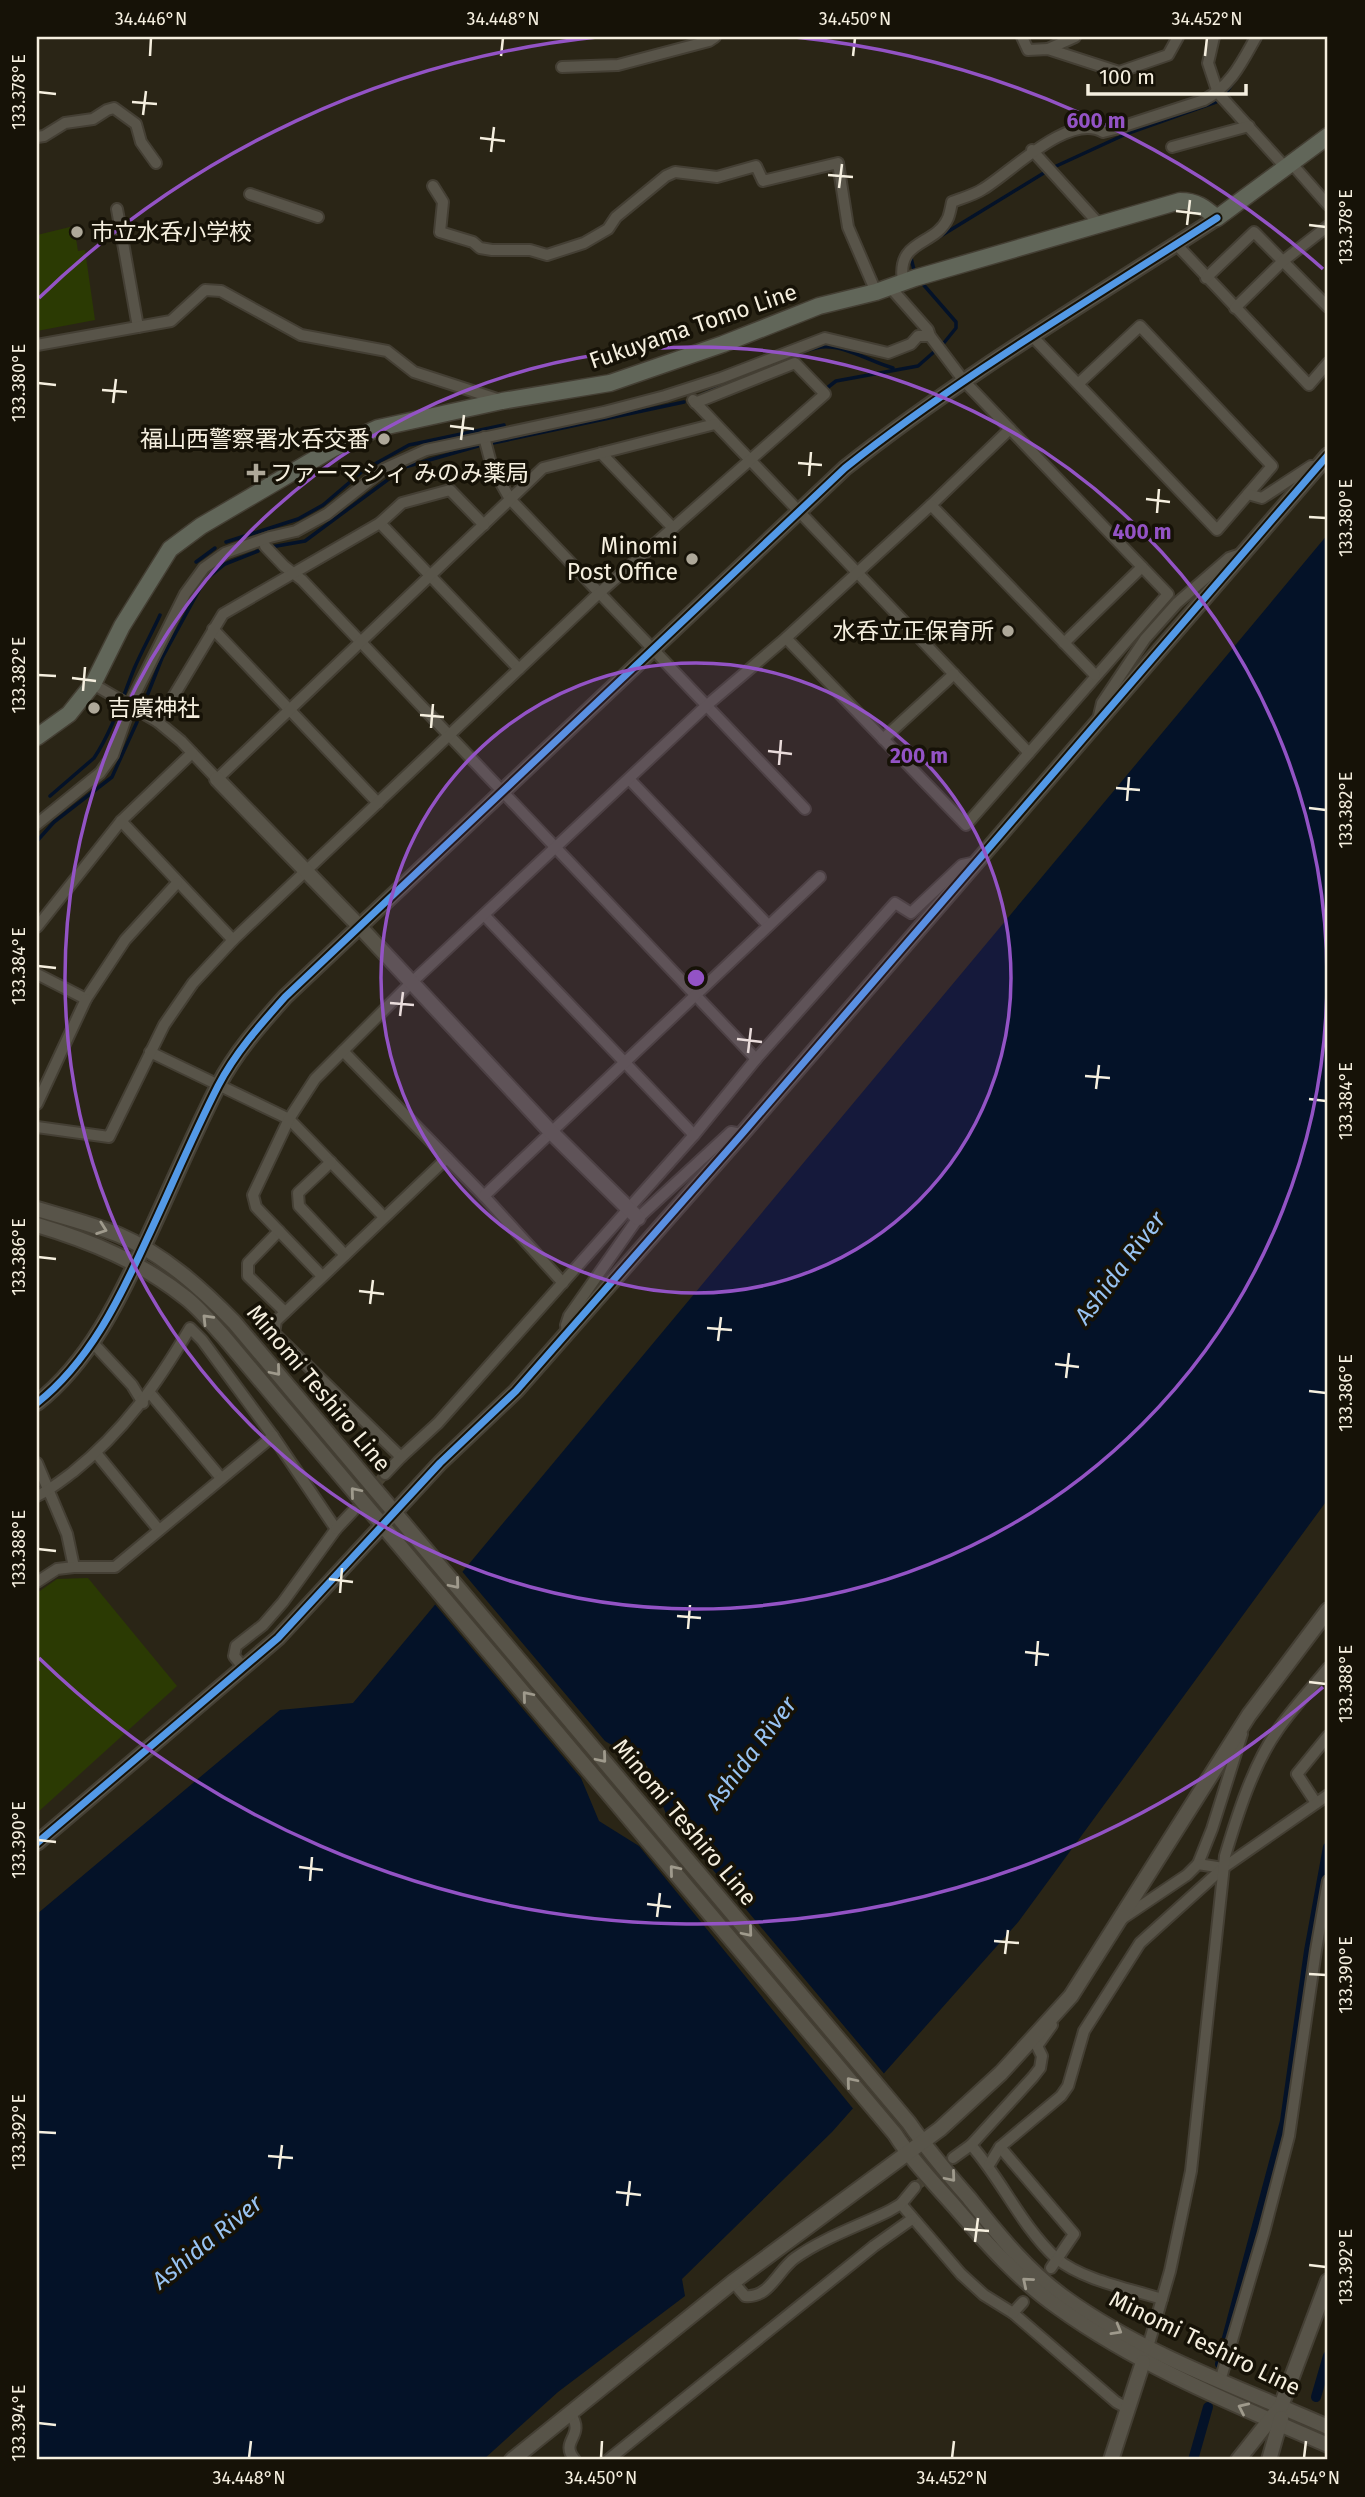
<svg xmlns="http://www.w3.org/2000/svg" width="1365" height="2497" font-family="'Fira Sans','Noto Sans JP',sans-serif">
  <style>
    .green { fill: #2b3a03 }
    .water { fill: #041228 }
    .pier { fill: #2a2516 }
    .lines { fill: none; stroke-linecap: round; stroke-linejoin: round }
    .stream { stroke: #041228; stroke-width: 3.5 }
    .canal { stroke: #041228; stroke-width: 10 }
    .street-tunnel { stroke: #484334; stroke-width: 10; stroke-dasharray: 10 5; stroke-linecap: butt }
    .street-casing { stroke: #443f34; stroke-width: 14 }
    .secondary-casing { stroke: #443f34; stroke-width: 18 }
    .primary-casing { stroke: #443f34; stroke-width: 19 }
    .street { stroke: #585449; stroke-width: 10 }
    .secondary { stroke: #585449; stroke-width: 14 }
    .primary { stroke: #616659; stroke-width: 16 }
    .cycleway-casing { stroke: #161207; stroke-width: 11 }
    .cycleway { stroke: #5399e6; stroke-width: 7 }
    .oneway { stroke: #9f9a8c }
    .ticks { fill: none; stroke: #f5efdf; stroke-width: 2.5 }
    .ring { fill: none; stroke: #9353c5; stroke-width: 3.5 }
    .poi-dot { fill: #aea899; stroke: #161207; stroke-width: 2.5 }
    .labels { text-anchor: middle; stroke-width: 7; stroke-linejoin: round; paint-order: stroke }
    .poi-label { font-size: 23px; fill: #f5efdf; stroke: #161207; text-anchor: start }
    .street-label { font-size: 23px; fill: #f5efdf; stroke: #161207 }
    .water-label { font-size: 24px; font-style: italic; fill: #98c3f2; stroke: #161207 }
    .centre { fill: #9353c5; stroke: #161207; stroke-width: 3.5 }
    .ring-label { font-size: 21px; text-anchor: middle; font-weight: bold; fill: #9353c5; stroke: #161207; stroke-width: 7; stroke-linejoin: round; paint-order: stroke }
    .neatline { fill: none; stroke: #f5efdf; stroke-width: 2.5 }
    .ticks-label { font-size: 18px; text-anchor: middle; fill: #f5efdf }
  </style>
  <rect width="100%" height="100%" fill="#2a2516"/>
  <!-- green -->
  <g class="green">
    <path d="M74,226L78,251L85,250L95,320L37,331V235Z"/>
    <path d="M88,1578L177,1686L37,1813V1593L57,1579Z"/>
  </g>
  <!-- water -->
  <path class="water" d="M1328,534V1499L1019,1921L832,2132L682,2279L685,2296L558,2392L483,2460H37V1914L280,1710L353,1703Z"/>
  <!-- pier -->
  <path class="pier" d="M460,1569L605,1741L647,1766L666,1814L886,2076L855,2111L639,1846L599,1821L581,1778L433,1602Z"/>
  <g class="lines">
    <!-- stream -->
    <g class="stream">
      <path d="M939,237L1052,168L1126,134L1216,102L1226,93L1237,77"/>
      <path d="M911,258L915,274"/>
      <path d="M784,359C796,355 810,348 822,347C846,345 870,362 893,368"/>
      <path d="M827,388L836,381L918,366L943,344L956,328V322L922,283"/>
      <path d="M701,395L777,362"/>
      <path d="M493,443L684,402"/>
      <path d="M226,542L298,519L323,505L364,470L409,445L504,425"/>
      <path d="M271,547L305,541L405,467L478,446"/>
      <path d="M196,562L215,548"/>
      <path d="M143,706L162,658L204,581L225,564L258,551"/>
      <path d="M50,796L94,758C112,731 122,699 134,669C142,650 152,633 160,615"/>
      <path d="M37,841L54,822L112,777L137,722"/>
    </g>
    <!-- canal -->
    <g class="canal">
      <path d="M1220,2364L1285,2121L1309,1951L1328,1847"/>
      <path d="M1316,2397L1328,2356"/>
      <path d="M1193,2460L1208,2407"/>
    </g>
    <!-- street-tunnel -->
    <g class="street-tunnel">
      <path d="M357,1506L385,1474"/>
      <path d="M915,2187L948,2162"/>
    </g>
    <!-- street casing -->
    <g class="street-casing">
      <g id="street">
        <path d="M1022,37L1028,50L1048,49L1119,72L1168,55L1178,37"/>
        <path d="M1214,37L1208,63L1218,93L1286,168"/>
        <path d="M1048,49L1075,37"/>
        <path d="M562,67L618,65L709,41L715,37"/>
        <path d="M37,137L44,136L65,123L93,119L107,110L114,108L136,124L141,142L156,163"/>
        <path d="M1172,147L1249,126"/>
        <path d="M1032,150L1099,224"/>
        <path d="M1292,164L1328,205"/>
        <path d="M433,186L443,202L440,232L473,242L480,248L492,250H530L547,255L584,243L608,229L616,217L666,176L675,172L717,177L756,166L763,181L838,163L848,227L876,292"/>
        <path d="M250,194L318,217"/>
        <path d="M117,209L138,327"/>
        <path d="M1176,244L1309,385L1328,363"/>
        <path d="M1206,278L1254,232L1328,307"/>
        <path d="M903,282C896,238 935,247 948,218C950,213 951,207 952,202C962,198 974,195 983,189C1010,173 1069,112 1103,132L1115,129L1204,100C1231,86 1242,62 1256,37"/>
        <path d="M1235,308L1283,261L1328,226"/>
        <path d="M1033,337L1217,530L1272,466L1140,326L1078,384"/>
        <path d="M37,345L171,321L205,290L221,291L301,335L387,351L414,372L500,400"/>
        <path d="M693,400L1029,753"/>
        <path d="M484,437L492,467L510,499L805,809"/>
        <path d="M601,453L673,528"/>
        <path d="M1248,494L1262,498L1311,466H1318"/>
        <path d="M931,505L1010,429"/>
        <path d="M380,523L519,669"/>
        <path d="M265,546L284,566L302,580L756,1059"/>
        <path d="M213,629L378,803"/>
        <path d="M786,638L966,825L1168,594L964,381L930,336L928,330L890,287"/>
        <path d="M1064,643L1142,567"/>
        <path d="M93,684L158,722L181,741L217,779L543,468L715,424"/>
        <path d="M1098,720L1102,703L1145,639L1177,603L1229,558L1241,554"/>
        <path d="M158,722L223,614L380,523L402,503L450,490L484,525"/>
        <path d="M883,739L954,674"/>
        <path d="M629,779L768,925"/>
        <path d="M121,821L233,940"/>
        <path d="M37,824L100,773L113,755L133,698L185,594L204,568L225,553L270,537L296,531L327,514L384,469L426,450L604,412L665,396L721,378L825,338L888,353L911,344L918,336H930"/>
        <path d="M485,916L694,1135"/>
        <path d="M37,927L121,821L192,753"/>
        <path d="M37,974L86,999L125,940L177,883"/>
        <path d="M343,1051L484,1196L563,1283"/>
        <path d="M150,1052L289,1119L384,1217"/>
        <path d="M37,1104L86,999"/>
        <path d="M37,1127L109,1137L164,1025L193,983L233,940L598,594L825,394L795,363L695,403"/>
        <path d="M331,1162L298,1193L299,1206L345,1255"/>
        <path d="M484,1196L820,877"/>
        <path d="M279,1231L248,1263V1276L285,1312"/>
        <path d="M322,1276L256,1207L253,1195L289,1119L315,1079L411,983L706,706L786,638L931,505L1095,675"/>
        <path d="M567,1334L566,1325L569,1316L638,1218L731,1132L742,1134"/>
        <path d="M92,1342L132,1385L143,1403"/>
        <path d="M150,1393L221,1478"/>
        <path d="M96,1453L159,1530"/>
        <path d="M401,1457L274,1333L276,1321L447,1158"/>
        <path d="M37,1463L67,1534L74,1567"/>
        <path d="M385,1474L401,1457L438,1423L694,1135L756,1059L895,903L911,913L962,865L976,862"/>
        <path d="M37,1496C50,1490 61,1481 73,1472C124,1431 157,1384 190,1328L202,1340L273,1436L336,1529L283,1602L263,1625L236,1646L234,1656L243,1667"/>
        <path d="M336,1529L353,1511"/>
        <path d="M37,1582L57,1569L74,1567H115L273,1436"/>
        <path d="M1316,1803L1297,1774L1328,1736"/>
        <path d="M1198,1864L1212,1829L1242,1734"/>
        <path d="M1123,1918L1187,1875L1198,1864L1223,1868L1328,1795"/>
        <path d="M971,2145C1002,2180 1022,2227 1056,2258C1082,2280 1130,2289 1162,2299"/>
        <path d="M1000,2147L1074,2234L1051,2268"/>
        <path d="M953,2158L971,2145L1033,2077L1040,2068L1042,2056L1037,2046L1052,2025"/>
        <path d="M989,2165L1000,2147L1061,2096L1068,2086L1084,2031L1140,1943L1223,1868"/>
        <path d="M901,2204L961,2274L984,2295L1013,2313L1116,2402L1127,2408"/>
        <path d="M733,2282L745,2296C769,2299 778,2270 795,2258C823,2238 859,2226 889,2211L901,2204L915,2187"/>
        <path d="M1013,2313L1023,2302"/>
        <path d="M1148,2347L1170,2271L1191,2171L1225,1856C1237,1816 1253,1765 1277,1731C1292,1709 1311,1689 1328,1668"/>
        <path d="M1220,2381L1264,2232L1289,2136L1316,1950L1328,1881"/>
        <path d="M570,2413C587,2437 558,2440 575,2460"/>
        <path d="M608,2460L874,2246L912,2219"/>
      </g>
    </g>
    <!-- secondary casing -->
    <g class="secondary-casing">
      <g id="secondary">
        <path d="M217,779L360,927L551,1132L638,1218"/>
        <path d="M37,1209C64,1217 92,1224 119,1235C163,1254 201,1288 234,1322L909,2123C927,2149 948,2174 969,2198C998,2234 1027,2271 1065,2298C1144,2355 1240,2388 1328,2427"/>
        <path d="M37,1225C91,1241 141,1262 186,1298C200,1309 212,1324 224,1337L895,2134C912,2161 935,2184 956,2208C987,2244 1019,2280 1059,2308C1141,2367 1236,2405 1328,2445"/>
        <path d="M37,1403C89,1362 119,1300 146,1241C170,1190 192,1137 218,1086C235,1053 260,1025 285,997L845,468C962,375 1092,299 1217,218"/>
        <path d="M37,1843L278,1638L440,1463L516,1391L742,1134L1328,455"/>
        <path d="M512,2460L733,2282L940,2129L1001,2073L1071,1996L1249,1715L1328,1610"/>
        <path d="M1111,2460L1143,2362"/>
        <path d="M1238,2460L1281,2406L1328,2281"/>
        <path d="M1269,2460L1281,2418"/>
      </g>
    </g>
    <!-- primary casing -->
    <g class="primary-casing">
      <path id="primary" d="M37,737L69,714L93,684L122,626L170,549L201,526L332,449L378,428L502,401L610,383L723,344L819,306L876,292L915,278L1180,201C1197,201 1205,208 1217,218L1328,136"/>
    </g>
    <!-- street -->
    <use href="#street" class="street"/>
    <!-- secondary -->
    <use href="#secondary" class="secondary"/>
    <!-- primary -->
    <use href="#primary" class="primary"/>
    <!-- cycleway casing -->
    <g class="cycleway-casing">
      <g id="cycleway">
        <path d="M37,1403C89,1362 119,1300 146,1241C170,1190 192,1137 218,1086C235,1053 260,1025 285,997L845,468C962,375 1092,299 1217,218"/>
        <path d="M37,1843L278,1638L440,1463L516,1391L742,1134L1328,455"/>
      </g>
    </g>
    <!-- cycleway -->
    <use href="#cycleway" class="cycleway"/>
  </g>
  <!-- one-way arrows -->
  <defs><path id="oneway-chevron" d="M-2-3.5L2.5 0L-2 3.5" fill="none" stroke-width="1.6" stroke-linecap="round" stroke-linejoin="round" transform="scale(1.75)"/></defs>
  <g class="oneway">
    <use href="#oneway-chevron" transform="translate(102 1229) rotate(20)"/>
    <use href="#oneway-chevron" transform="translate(207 1319) rotate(-134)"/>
    <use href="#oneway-chevron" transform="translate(276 1371) rotate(50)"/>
    <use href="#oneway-chevron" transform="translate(355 1492) rotate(-130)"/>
    <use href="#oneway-chevron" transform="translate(455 1584) rotate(50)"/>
    <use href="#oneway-chevron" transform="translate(527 1696) rotate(-130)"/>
    <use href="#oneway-chevron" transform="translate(602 1758) rotate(50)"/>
    <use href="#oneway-chevron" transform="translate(674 1870) rotate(-130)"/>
    <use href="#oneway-chevron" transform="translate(748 1932) rotate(50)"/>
    <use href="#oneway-chevron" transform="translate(851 2082) rotate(-130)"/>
    <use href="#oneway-chevron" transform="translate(951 2177) rotate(50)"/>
    <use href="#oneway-chevron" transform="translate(1027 2282) rotate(-140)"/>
    <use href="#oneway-chevron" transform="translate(1117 2330) rotate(30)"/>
    <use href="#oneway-chevron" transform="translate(1243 2408) rotate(-155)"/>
  </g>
  <!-- ticks -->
  <path class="ticks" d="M150,56L151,38M501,56L503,38M853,56L855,38M1205,56L1207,38M38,92L56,94M132,102L157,104M143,115L146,91M480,138L505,141M491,152L494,127M828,175L853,177M839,188L842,164M1176,211L1201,214M1187,225L1190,200M1309,225L1326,227M38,383L56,385M102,390L127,392M113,403L116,379M450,426L474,429M461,440L464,415M798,463L822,465M809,476L811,452M1146,499L1170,502M1157,513L1159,489M1309,517L1326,518M38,675L56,676M72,678L96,681M83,691L85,667M420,715L444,717M431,728L433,704M768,751L792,754M779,765L781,740M1116,788L1140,790M1127,801L1129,777M1309,808L1326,810M38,966L56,968M390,1003L414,1005M400,1016L403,992M737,1039L762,1042M748,1053L751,1028M1085,1076L1110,1078M1096,1089L1099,1065M1309,1099L1326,1101M38,1257L56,1259M359,1291L384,1294M370,1304L373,1280M707,1328L732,1330M718,1341L721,1317M1055,1364L1079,1367M1066,1378L1069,1353M1309,1391L1326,1393M38,1549L56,1551M329,1579L353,1582M340,1593L342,1568M677,1616L701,1618M688,1629L690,1605M1025,1652L1049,1655M1036,1666L1038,1641M1309,1682L1326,1684M38,1840L56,1842M299,1867L323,1870M310,1881L312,1857M647,1904L671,1907M657,1917L660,1893M994,1941L1019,1943M1005,1954L1008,1930M1309,1974L1326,1975M38,2132L56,2133M268,2156L293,2158M279,2169L282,2145M616,2192L641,2195M627,2206L630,2181M964,2229L989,2231M975,2242L978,2218M1309,2265L1326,2267M38,2423L56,2425M249,2458L251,2441M601,2458L602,2441M952,2458L954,2441M1304,2458L1306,2441"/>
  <!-- distance rings -->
  <circle cx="696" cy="978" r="315" fill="#9353c5" fill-opacity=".12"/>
  <g class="ring">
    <circle cx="696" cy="978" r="315"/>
    <circle cx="696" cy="978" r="631"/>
    <path d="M1323 1687A946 946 0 0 1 39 1658M39 298A946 946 0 0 1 597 37M795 37A946 946 0 0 1 1323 269"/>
  </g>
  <!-- markers -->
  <g class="poi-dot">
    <circle cx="77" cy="232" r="7"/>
    <circle cx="384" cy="439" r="7"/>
    <path d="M252.5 462.5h7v7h7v7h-7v7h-7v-7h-7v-7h7z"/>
    <circle cx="692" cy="559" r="7"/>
    <circle cx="1008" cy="631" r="7"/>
    <circle cx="94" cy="708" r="7"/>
  </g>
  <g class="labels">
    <!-- poi labels -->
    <g class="poi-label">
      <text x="91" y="240">市立水呑小学校</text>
      <text x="370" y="447" text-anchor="end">福山西警察署水呑交番</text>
      <text x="270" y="481">ファーマシィ みのみ薬局</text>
      <text x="678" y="554" text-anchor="end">Minomi<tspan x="678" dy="26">Post Office</tspan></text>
      <text x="994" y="639" text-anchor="end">水呑立正保育所</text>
      <text x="108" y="716">吉廣神社</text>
    </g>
    <!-- street labels -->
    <g class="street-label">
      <text transform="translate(693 326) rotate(-19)" y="8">Fukuyama Tomo Line</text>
      <text transform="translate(319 1388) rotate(50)" y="8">Minomi Teshiro Line</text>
      <text transform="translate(685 1822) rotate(50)" y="8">Minomi Teshiro Line</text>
      <text transform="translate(1205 2343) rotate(26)" y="8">Minomi Teshiro Line</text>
    </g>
    <!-- water labels -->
    <g class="water-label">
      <text transform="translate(1120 1268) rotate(-53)" y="8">Ashida River</text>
      <text transform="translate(751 1753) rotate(-53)" y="8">Ashida River</text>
      <text transform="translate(207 2242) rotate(-39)" y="8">Ashida River</text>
    </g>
  </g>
  <circle cx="696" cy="978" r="10" class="centre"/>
  <g class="ring-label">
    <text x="1096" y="128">600 m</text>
    <text x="1142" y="539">400 m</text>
    <text x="919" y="763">200 m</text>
  </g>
  <!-- border -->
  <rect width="1365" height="2497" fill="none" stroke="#161207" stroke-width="77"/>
  <!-- scale -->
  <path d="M1088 84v10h158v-10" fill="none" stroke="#f5efdf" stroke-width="3.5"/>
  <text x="1099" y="84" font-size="21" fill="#f5efdf" stroke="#161207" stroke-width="5" paint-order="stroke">100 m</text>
  <rect x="38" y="38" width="1288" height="2420" class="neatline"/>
  <g class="ticks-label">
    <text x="151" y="25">34.446°N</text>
    <text x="503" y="25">34.448°N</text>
    <text x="855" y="25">34.450°N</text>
    <text x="1207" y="25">34.452°N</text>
    <text transform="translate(19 92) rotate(-90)" y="6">133.378°E</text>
    <text transform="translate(1346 227) rotate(-90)" y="6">133.378°E</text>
    <text transform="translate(19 383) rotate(-90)" y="6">133.380°E</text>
    <text transform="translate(1346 518) rotate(-90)" y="6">133.380°E</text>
    <text transform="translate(19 675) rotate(-90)" y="6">133.382°E</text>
    <text transform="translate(1346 810) rotate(-90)" y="6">133.382°E</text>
    <text transform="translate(19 966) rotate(-90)" y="6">133.384°E</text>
    <text transform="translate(1346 1101) rotate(-90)" y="6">133.384°E</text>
    <text transform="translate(19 1257) rotate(-90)" y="6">133.386°E</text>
    <text transform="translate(1346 1393) rotate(-90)" y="6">133.386°E</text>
    <text transform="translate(19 1549) rotate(-90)" y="6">133.388°E</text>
    <text transform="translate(1346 1684) rotate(-90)" y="6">133.388°E</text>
    <text transform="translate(19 1840) rotate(-90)" y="6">133.390°E</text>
    <text transform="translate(1346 1975) rotate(-90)" y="6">133.390°E</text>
    <text transform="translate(19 2132) rotate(-90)" y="6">133.392°E</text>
    <text transform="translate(1346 2267) rotate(-90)" y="6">133.392°E</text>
    <text transform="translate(19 2423) rotate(-90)" y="6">133.394°E</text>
    <text x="249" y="2484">34.448°N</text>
    <text x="601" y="2484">34.450°N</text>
    <text x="952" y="2484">34.452°N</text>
    <text x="1304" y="2484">34.454°N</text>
  </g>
</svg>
